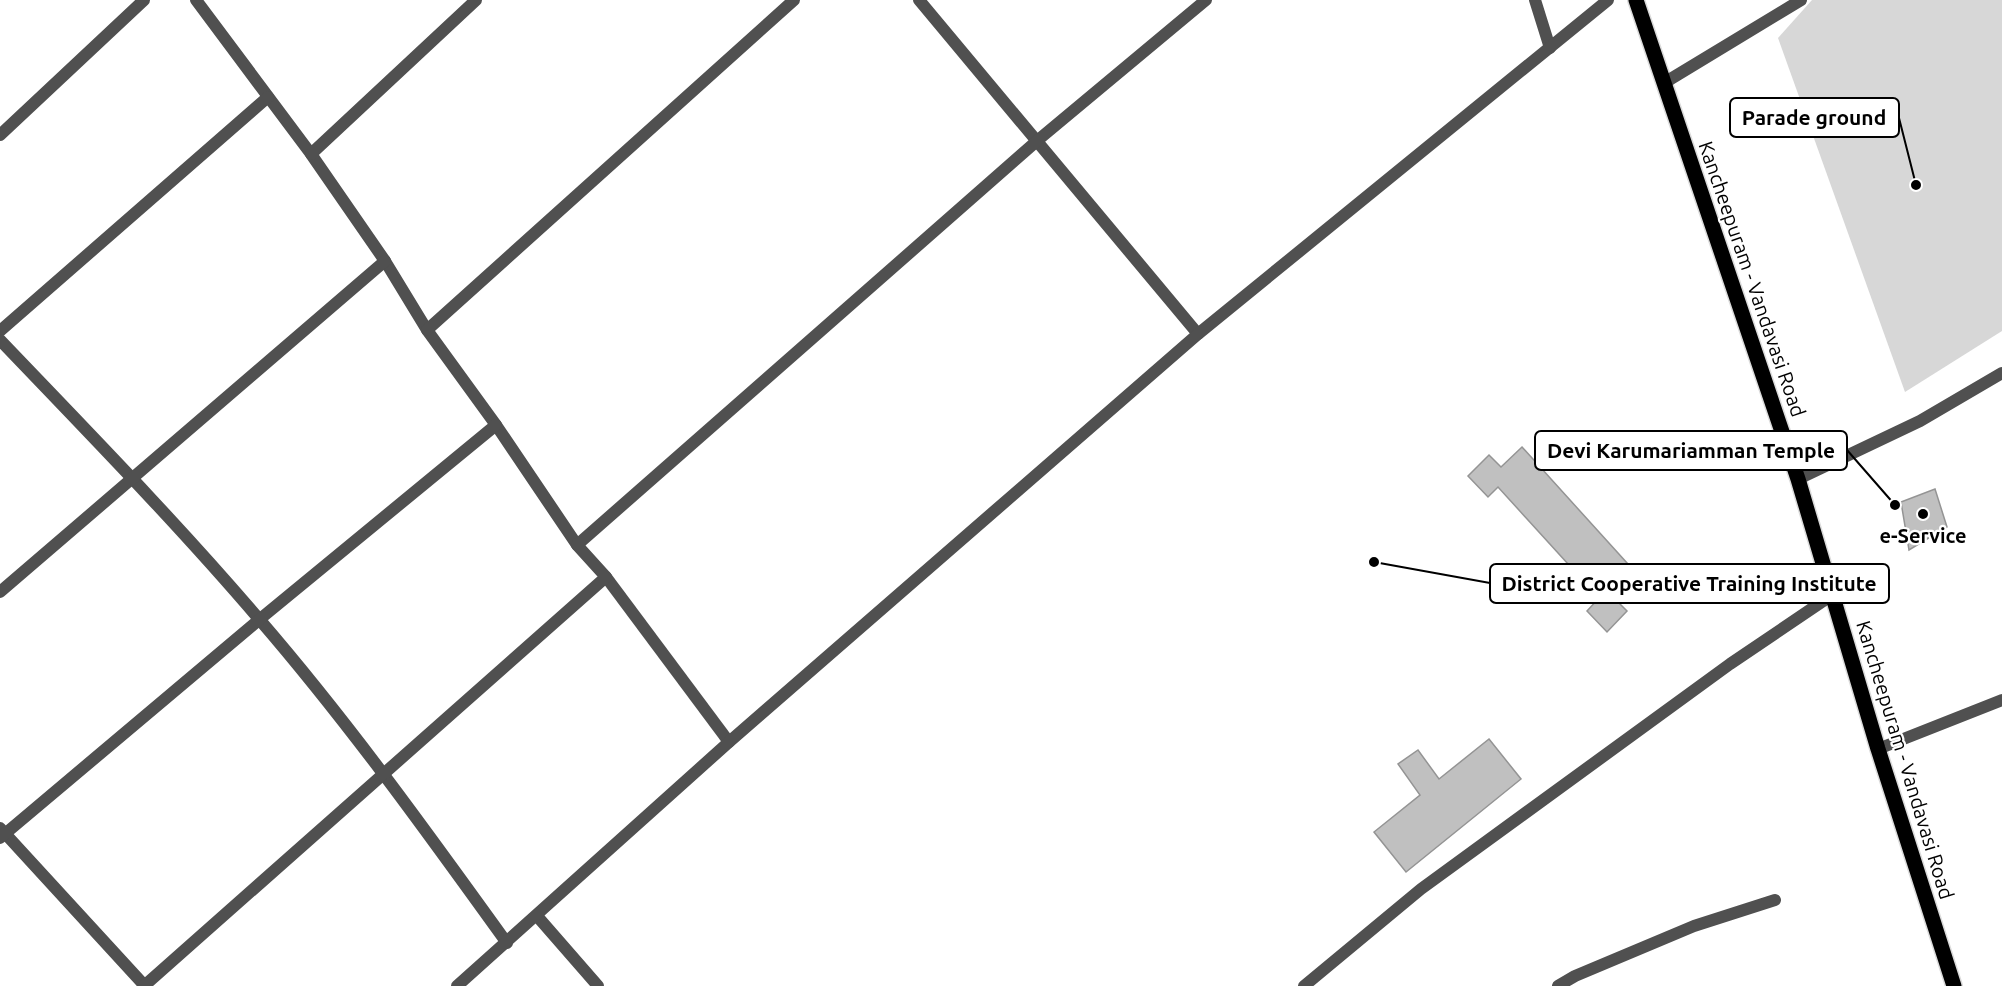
<svg xmlns="http://www.w3.org/2000/svg" width="2002" height="986" font-family="Ubuntu,sans-serif">
  <style>
    .green { fill: #d7d7d7 }
    .building { fill: #c0c0c0; stroke: #949494; stroke-width: 1.5 }
    .lines { fill: none; stroke-linecap: round; stroke-linejoin: round }
    .primary-casing { stroke: #dbdbdb; stroke-width: 18 }
    .minor { stroke: #505050; stroke-width: 12 }
    .primary { stroke: #000; stroke-width: 15 }
    .poi-dot { fill: #000; stroke: #fff; stroke-width: 2 }
    .labels { text-anchor: middle; stroke-width: 4.5; stroke-linejoin: round; paint-order: stroke }
    .street-label { font-size: 20px; fill: #000; stroke: #fff }
    .poi-label { font-size: 20px; font-weight: bold; fill: #000; stroke: #fff }
    .leader { fill: none; stroke: #000; stroke-width: 2 }
    .callout-dot { fill: #000; stroke: #fff; stroke-width: 2 }
    .callout { fill: #fff; stroke: #000; stroke-width: 2 }
    .callout-label { font-size: 21px; text-anchor: middle; font-weight: bold; fill: #000 }
  </style>
  <rect width="100%" height="100%" fill="#fff"/>
  <!-- green -->
  <path class="green" d="M1812,0H2002V331L1905,392L1778,38Z"/>
  <!-- building -->
  <g class="building">
    <path d="M1522,447L1637,574L1612,596L1627,611L1607,632L1587,611L1599,598L1498,487L1488,497L1468,476L1489,455L1501,467Z"/>
    <path d="M1935,489L1947,527L1909,550L1901,502Z"/>
    <path d="M1489,739L1521,779L1406,872L1374,832L1420,795L1398,764L1418,750L1439,779Z"/>
  </g>
  <g class="lines">
    <!-- primary casing -->
    <g class="primary-casing">
      <path id="primary" d="M1636,0L1798,479L1878,749L1954,986"/>
    </g>
    <!-- minor -->
    <g class="minor">
      <path d="M196,0L311,154L385,261L427,330L496,425L577,545"/>
      <path d="M919,0L1198,334"/>
      <path d="M1535,0L1550,48"/>
      <path d="M1664,83L1801,0"/>
      <path d="M0,135L144,0"/>
      <path d="M311,154L476,0"/>
      <path d="M427,330L794,0"/>
      <path d="M0,331L268,97"/>
      <path d="M0,340C88,432 177,523 259,619C348,722 427,832 507,943"/>
      <path d="M1798,479L1920,421L2002,373"/>
      <path d="M606,577L729,742"/>
      <path d="M0,592L385,261"/>
      <path d="M1878,749L2002,700"/>
      <path d="M0,828L145,986"/>
      <path d="M0,838L260,619L496,425"/>
      <path d="M537,916L598,986"/>
      <path d="M144,986L606,577L577,545L1038,140L1206,0"/>
      <path d="M457,986L729,742L1198,334L1608,0"/>
      <path d="M1304,986L1421,889L1730,664L1832,595"/>
      <path d="M1558,986L1575,976L1694,926L1775,900"/>
    </g>
    <!-- primary -->
    <use href="#primary" class="primary"/>
  </g>
  <!-- markers -->
  <circle class="poi-dot" cx="1923" cy="514" r="6"/>
  <g class="labels">
    <!-- street labels -->
    <g class="street-label">
      <text transform="translate(1752 279) rotate(71)" y="7">Kancheepuram - Vandavasi Road</text>
      <text transform="translate(1905 760) rotate(73)" y="7">Kancheepuram - Vandavasi Road</text>
    </g>
    <!-- poi labels -->
    <g class="poi-label">
      <text x="1923" y="543">e-Service</text>
    </g>
  </g>
  <!-- callouts -->
  <path class="leader" d="M1916 185L1899 118M1895 505L1847 450M1374 562L1490 583"/>
  <g class="callout-dot">
    <circle cx="1916" cy="185" r="6"/>
    <circle cx="1895" cy="505" r="6"/>
    <circle cx="1374" cy="562" r="6"/>
  </g>
  <g class="callout">
    <rect x="1730" y="98" width="169" height="39" rx="6"/>
    <rect x="1535" y="431" width="312" height="39" rx="6"/>
    <rect x="1490" y="564" width="399" height="39" rx="6"/>
  </g>
  <g class="callout-label">
    <text x="1814" y="125">Parade ground</text>
    <text x="1691" y="458">Devi Karumariamman Temple</text>
    <text x="1689" y="591">District Cooperative Training Institute</text>
  </g>
</svg>
